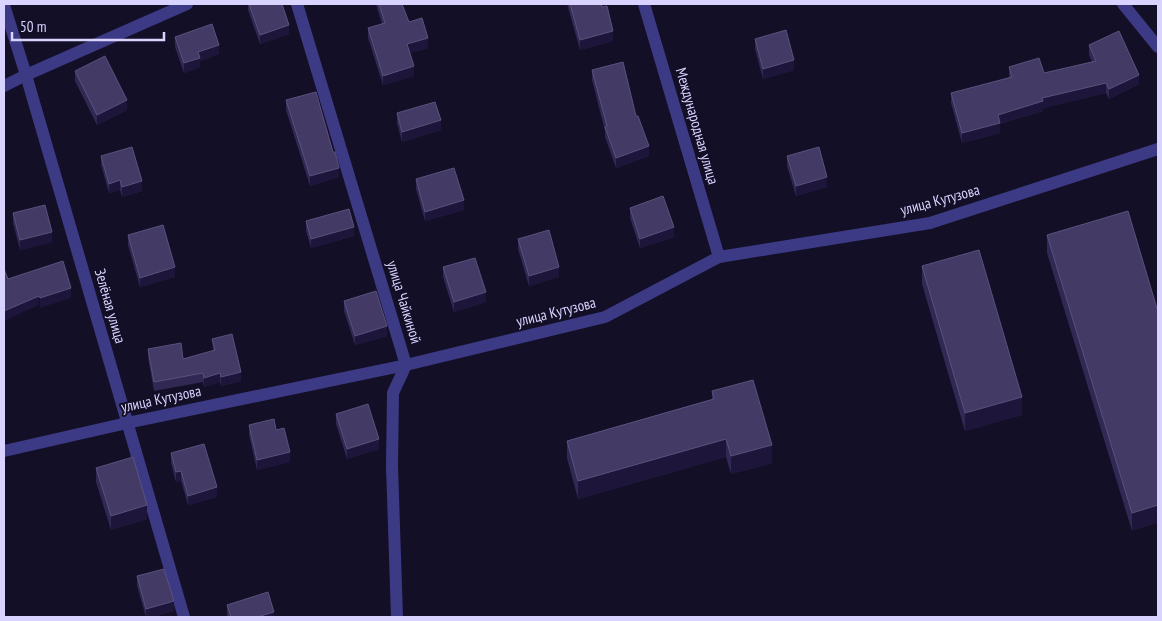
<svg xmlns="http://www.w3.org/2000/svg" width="1162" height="621" font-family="'PT Sans Narrow',sans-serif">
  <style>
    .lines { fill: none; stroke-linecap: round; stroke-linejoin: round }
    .minor { stroke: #3d3a85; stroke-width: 12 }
    .wall { fill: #312854 }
    .shaded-wall { fill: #1d163a }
    .building { fill: #433a66; stroke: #5a527e }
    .labels { text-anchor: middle; stroke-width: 4; stroke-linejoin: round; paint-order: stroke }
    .street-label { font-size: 15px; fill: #d9d4ff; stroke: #130f26 }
  </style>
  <rect width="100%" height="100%" fill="#130f26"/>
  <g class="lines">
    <!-- minor -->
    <g class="minor">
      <path d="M297,4L406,365L393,393L392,466L397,617"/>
      <path d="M644,4L719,257"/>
      <path d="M1123,4L1158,47"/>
      <path d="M4,5L26,75L184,617"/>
      <path d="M4,86L26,75L187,4"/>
      <path d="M4,451L127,423L406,365L605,317L719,257L930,223L1158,149"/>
    </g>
  </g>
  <!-- wall -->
  <g class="wall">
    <path d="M248,4H282L289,34L260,44L248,10Z"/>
    <path d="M376,4H402L409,22L428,48L410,53L414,76L383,85L368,38V28L382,24Z"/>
    <path d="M567,4H601L613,41L580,50Z"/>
    <path d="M175,37L219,54L200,61V67L184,73L175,47Z"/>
    <path d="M755,39L794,70L763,79L755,49Z"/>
    <path d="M1089,45L1139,84L1109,99L1106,93L1043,108V111L1000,124V133L962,143L951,103V93L1009,78V67L1044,73L1092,62L1089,55Z"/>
    <path d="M592,70L636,116L649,156L616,168L605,137V131L592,80Z"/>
    <path d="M75,71L127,110L97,125L75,81Z"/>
    <path d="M286,100L339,177L310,186L286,110Z"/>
    <path d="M397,113L441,130L402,142L397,123Z"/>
    <path d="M101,156L142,191L122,197L120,190L109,193L101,165Z"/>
    <path d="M787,156L827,187L796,196L787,166Z"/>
    <path d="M416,179L464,210L425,221L416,189Z"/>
    <path d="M630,208L674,237L640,248L630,218Z"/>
    <path d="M13,213L52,242L20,250L13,223Z"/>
    <path d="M306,221L354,236L311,248L306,231Z"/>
    <path d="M128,235L175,277L140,287L128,245Z"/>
    <path d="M1047,235L1158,312L1132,531L1047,253Z"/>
    <path d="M518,239L559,277L529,286L518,249Z"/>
    <path d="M922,266L1022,415L965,431L922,284Z"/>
    <path d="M443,267L486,302L454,312L443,277Z"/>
    <path d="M344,301L387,336L355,345L344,311Z"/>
    <path d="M212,339L241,381L221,386L220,382L204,387L203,382L154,391L148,358V349L183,359L213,351Z"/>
    <path d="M712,391L772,463L731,474L726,457L578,499L567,458V441L712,399Z"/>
    <path d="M336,414L379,449L347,459L336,424Z"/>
    <path d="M249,425L276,430L290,462L257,470L249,435Z"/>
    <path d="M171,453L217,497L188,505L181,481L176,482L171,463Z"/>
    <path d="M96,468L147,519L111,530L96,482Z"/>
    <path d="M137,576L174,611L152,617H146L137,586Z"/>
    <path d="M227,605L274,617H227Z"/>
  </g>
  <!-- shaded-wall -->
  <g class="shaded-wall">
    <path d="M289,25V34L260,44V35Z"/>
    <path d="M613,31V41L580,50V40Z"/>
    <path d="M428,38V48L407,54V44Z"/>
    <path d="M219,45V54L200,61V67L184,73V63L198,52Z"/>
    <path d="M794,60V70L763,79V69Z"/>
    <path d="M414,66V76L383,85V76Z"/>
    <path d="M1139,75V84L1109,99V89Z"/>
    <path d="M1106,83V93L1043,108V111L1000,124V133L962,143V133L998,115L1042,98Z"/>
    <path d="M127,100V110L97,125V115Z"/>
    <path d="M441,120V130L402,142V132Z"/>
    <path d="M649,146V156L616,168V158Z"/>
    <path d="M339,168V177L310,186V176Z"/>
    <path d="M827,177V187L796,196V186Z"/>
    <path d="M120,180V190L109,193V184Z"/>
    <path d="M142,181V191L122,197V187Z"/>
    <path d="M464,200V210L425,221V212Z"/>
    <path d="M354,227V236L311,248V239Z"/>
    <path d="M674,227V237L640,248V239Z"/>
    <path d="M52,232V242L20,250V240Z"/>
    <path d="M175,267V277L140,287V278Z"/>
    <path d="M559,267V277L529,286V276Z"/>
    <path d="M71,288V298L40,308V298Z"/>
    <path d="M486,292V302L454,312V302Z"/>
    <path d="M39,296V305L4,321V311Z"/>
    <path d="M387,326V336L355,345V336Z"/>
    <path d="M241,372V381L221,386V377Z"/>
    <path d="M220,373V382L204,387V378Z"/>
    <path d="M1022,397V415L965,431V413Z"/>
    <path d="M379,439V449L347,459V449Z"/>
    <path d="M726,439V457L578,499V481Z"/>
    <path d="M772,445V463L731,474V456Z"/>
    <path d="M290,452V462L257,470V460Z"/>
    <path d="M181,471V481L176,482V472Z"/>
    <path d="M217,487V497L188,505V496Z"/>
    <path d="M147,505V519L111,530V516Z"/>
    <path d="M1158,505V523L1132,531V513Z"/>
    <path d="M174,601V611L152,617H146V609Z"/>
    <path d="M274,612V617H257Z"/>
  </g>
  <!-- building -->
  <g class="building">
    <path d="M249,4H282L289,25L260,35Z"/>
    <path d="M379,4H402L409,22L422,18L428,38L407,44L414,66L383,76L368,28L385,23Z"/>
    <path d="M570,4H601L602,7L607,6L613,31L580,40Z"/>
    <path d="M212,24L219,45L198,52L200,58L184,63L175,37Z"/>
    <path d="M786,30L794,60L763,69L755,39Z"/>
    <path d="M1119,31L1139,75L1109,89L1106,83L1042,98L1043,101L998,115L1000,123L962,133L951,93L1012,77L1009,67L1039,58L1044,73L1096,61L1089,45Z"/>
    <path d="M105,56L127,100L97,115L75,71Z"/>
    <path d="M623,62L636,116H638L649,146L616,158L605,127L607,126L592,70Z"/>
    <path d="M316,92L333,152H335L339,168L310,176L286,100Z"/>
    <path d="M435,102L441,120L402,132L397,113Z"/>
    <path d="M132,147L142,181L122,187L120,180L109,184L101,156Z"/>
    <path d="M819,147L827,177L796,186L787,156Z"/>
    <path d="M454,168L464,200L425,212L416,179Z"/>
    <path d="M663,196L674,227L640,239L630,208Z"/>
    <path d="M45,205L52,232L20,240L13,213Z"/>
    <path d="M349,209L354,227L311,239L306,221Z"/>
    <path d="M1128,211L1158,312V505L1132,513L1047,235Z"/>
    <path d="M163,225L175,267L140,278L128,235Z"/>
    <path d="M549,230L559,267L529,276L518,239Z"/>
    <path d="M979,250L1022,397L965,413L922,266Z"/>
    <path d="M475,258L486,292L454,302L443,267Z"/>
    <path d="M63,261L71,288L40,298L39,296L4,311V269L8,279Z"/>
    <path d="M376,291L387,326L355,336L344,301Z"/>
    <path d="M232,334L241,372L221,377L220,373L204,378L203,373L154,382L148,349L181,343L183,359L215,350L212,339Z"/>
    <path d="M753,380L772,445L731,456L726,439L578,481L567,441L714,399L712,391Z"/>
    <path d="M368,404L379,439L347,449L336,414Z"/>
    <path d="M274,419L276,430L284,428L290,452L257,460L249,425Z"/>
    <path d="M204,444L217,487L188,496L181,471L176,472L171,453Z"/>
    <path d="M133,457L147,505L111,516L96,468Z"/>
    <path d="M164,569L174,601L146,609L137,576Z"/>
    <path d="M268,592L274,612L257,617H231L227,605Z"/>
  </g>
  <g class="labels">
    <!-- street labels -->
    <g class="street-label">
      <text transform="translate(697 126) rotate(74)" y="5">Международная улица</text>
      <text transform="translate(940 200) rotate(-15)" y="5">улица Кутузова</text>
      <text transform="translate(404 302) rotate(73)" y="5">улица Чайкиной</text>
      <text transform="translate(110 306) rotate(74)" y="5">Зелёная улица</text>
      <text transform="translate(556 312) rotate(-14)" y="5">улица Кутузова</text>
      <text transform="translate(161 399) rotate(-12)" y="5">улица Кутузова</text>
    </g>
  </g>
  <!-- border -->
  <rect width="1162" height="621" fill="none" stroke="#d9d4ff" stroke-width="10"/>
  <!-- scale -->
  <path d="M12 32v8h152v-8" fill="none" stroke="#d9d4ff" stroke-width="2.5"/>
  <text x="20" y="32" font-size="15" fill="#d9d4ff" stroke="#130f26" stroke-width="4" paint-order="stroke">50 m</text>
</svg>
